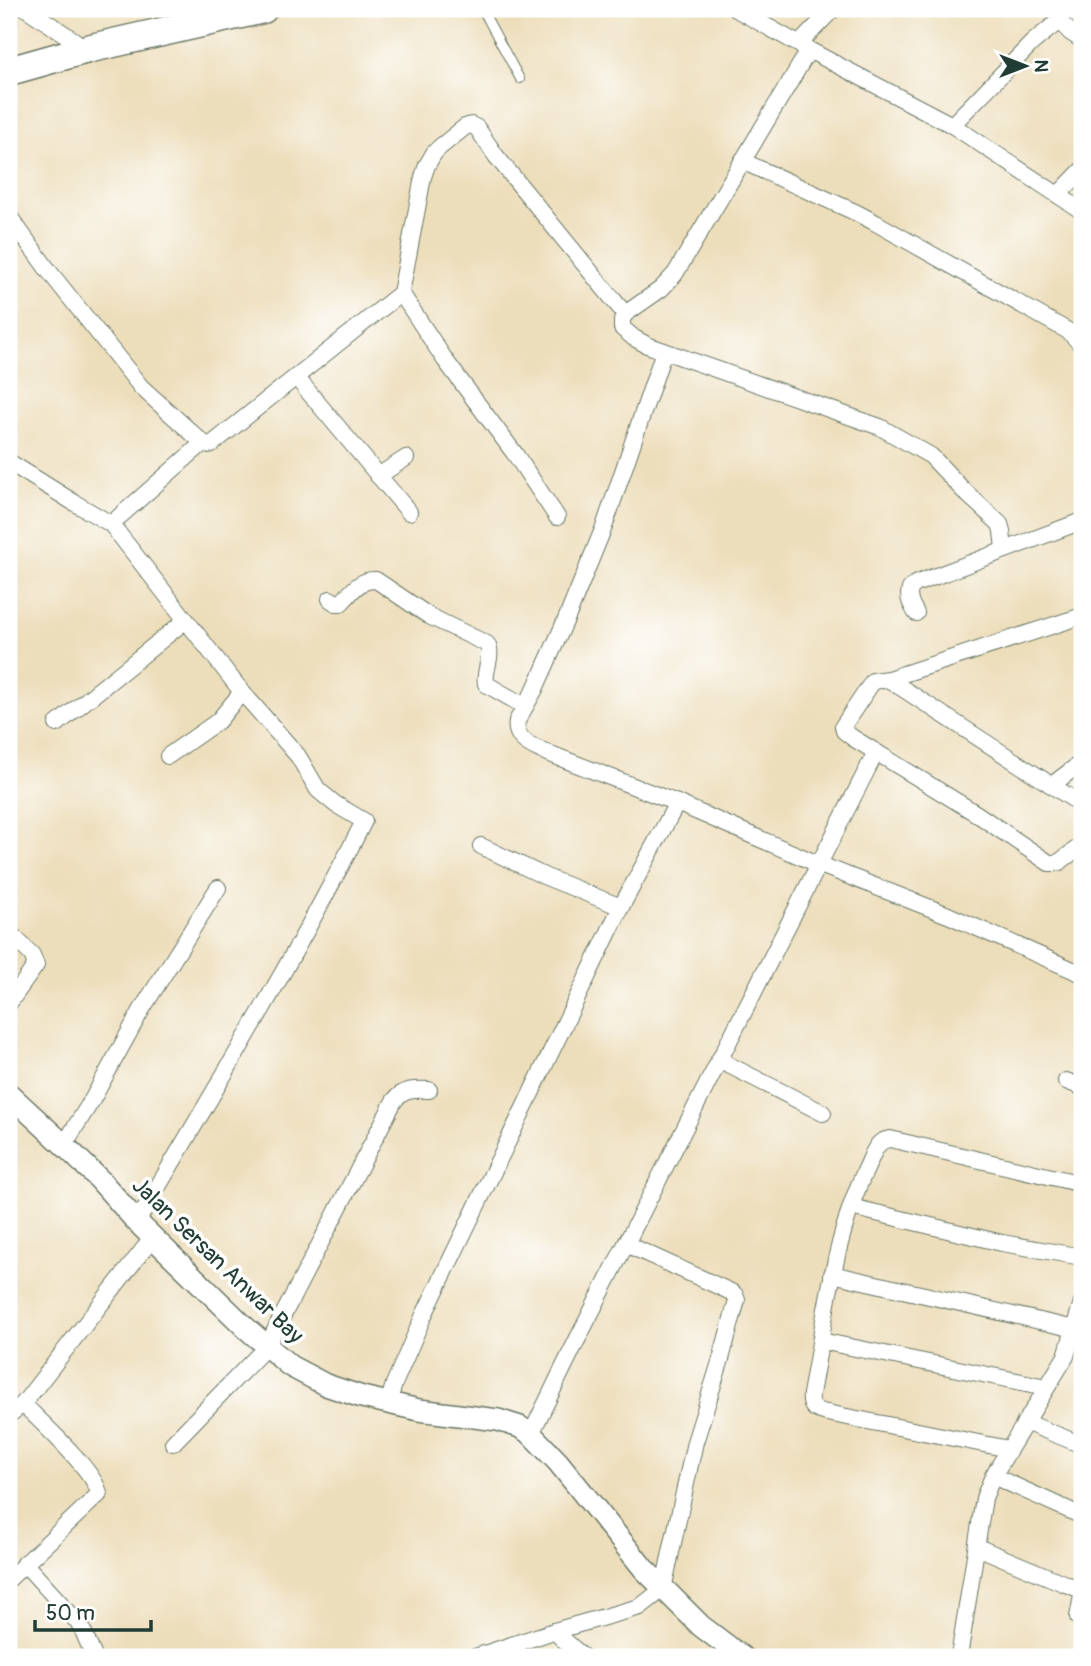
<svg xmlns="http://www.w3.org/2000/svg" width="1091" height="1666" font-family="Pangolin,sans-serif">
  <style>
    .lines { fill: none; stroke-linecap: round; stroke-linejoin: round }
    .lane-casing { stroke: #677563; stroke-width: 10 }
    .street-casing { stroke: #677563; stroke-width: 18 }
    .secondary-casing { stroke: #677563; stroke-width: 24 }
    .highway-casing { stroke: #677563; stroke-width: 31 }
    .lane { stroke: #fff; stroke-width: 8 }
    .street { stroke: #fff; stroke-width: 16 }
    .secondary { stroke: #fff; stroke-width: 21 }
    .highway { stroke: #fff; stroke-width: 28 }
    .labels { text-anchor: middle; stroke-width: 7; stroke-linejoin: round; paint-order: stroke }
    .street-label { font-size: 23px; fill: #1f3d34; stroke: #fff }
  </style>
  <rect width="100%" height="100%" fill="#fff"/>
  <filter id="ink" filterUnits="userSpaceOnUse"><feTurbulence type="fractalNoise" baseFrequency=".0143" numOctaves="2"/><feDisplacementMap in="SourceGraphic" scale="14" xChannelSelector="R" yChannelSelector="G"/><feConvolveMatrix kernelMatrix="1 2 1 2 8 2 1 2 1" color-interpolation-filters="sRGB"/></filter>
  <filter id="wash" filterUnits="userSpaceOnUse"><feTurbulence type="fractalNoise" baseFrequency=".00686" numOctaves="4" result="noise"/><feDisplacementMap in="SourceGraphic" scale="28" xChannelSelector="R" yChannelSelector="G"/><feGaussianBlur stdDeviation="1.57" result="paint"/><feColorMatrix in="noise" values="0 0 0 0 0 0 0 0 0 0 0 0 0 0 0 0 0 1.4 0 .05"/><feComposite in="paint" operator="in"/></filter>
  <g filter="url(#wash)">
    <rect width="100%" height="100%" fill="#eddebb"/>
  </g>
  <g filter="url(#ink)">
    <g class="lines">
      <!-- lane casing -->
      <g class="lane-casing">
        <path id="lane" d="M482,9L520,79"/>
      </g>
      <!-- street casing -->
      <g class="street-casing">
        <g id="street">
          <path d="M27,9L87,49"/>
          <path d="M736,9L809,50L952,125L1082,211"/>
          <path d="M9,11V24"/>
          <path d="M799,44L833,9"/>
          <path d="M809,50L675,274L661,289L625,314L622,320V328L634,338L647,345L880,427L931,456L963,490L1000,524L1002,531L1004,550"/>
          <path d="M952,125L1033,42L1059,21L1071,33L1082,40"/>
          <path d="M742,161L857,213L876,223L1068,331L1082,345"/>
          <path d="M1058,195L1082,170"/>
          <path d="M9,216L48,270L141,387L203,443L111,524"/>
          <path d="M664,351L604,527L568,615L535,689L517,721C514,737 527,744 540,750L677,803L818,864L948,915L1082,974"/>
          <path d="M296,377L409,512"/>
          <path d="M203,443L208,445L212,444L401,293"/>
          <path d="M9,462L73,502L111,524L242,692L298,756L318,790L335,804L364,821C295,958 215,1090 137,1222"/>
          <path d="M378,476L406,458"/>
          <path d="M557,517L515,454L445,360L401,293L423,177L427,165L434,153L440,147L465,127L471,125L477,128L496,156L625,314"/>
          <path d="M330,599L336,603H341C352,592 359,579 376,580L429,616L487,644C494,656 483,671 486,684L524,706"/>
          <path d="M916,613C912,605 907,599 910,589L915,584L1082,521"/>
          <path d="M1082,616L888,679L873,681L843,726L844,731L853,738L977,814L1049,863H1058L1082,845"/>
          <path d="M888,679L1082,805"/>
          <path d="M57,724L186,620"/>
          <path d="M168,756L218,721L242,692"/>
          <path d="M1052,785L1082,762"/>
          <path d="M481,846L546,877L621,907"/>
          <path d="M9,932L32,955L36,965L9,1003"/>
          <path d="M719,1060L823,1113"/>
          <path d="M1066,1081L1082,1087"/>
          <path d="M64,1145L92,1100L142,1009L218,888"/>
          <path d="M851,1207L1002,1243L1082,1257"/>
          <path d="M832,1274L1075,1329"/>
          <path d="M821,1341L1046,1387"/>
          <path d="M388,1404L394,1384L423,1317L621,907L677,803"/>
          <path d="M9,1415L23,1404L153,1237"/>
          <path d="M1025,1422L1082,1445"/>
          <path d="M531,1434L574,1346L876,752"/>
          <path d="M173,1443L267,1346L394,1101C403,1089 415,1089 429,1090"/>
          <path d="M1009,1449L832,1414C818,1411 809,1411 811,1394C825,1320 834,1235 867,1167C871,1159 874,1148 880,1143C883,1140 886,1140 890,1139L1082,1184"/>
          <path d="M993,1476L1082,1516"/>
          <path d="M977,1547L1063,1583L1082,1590"/>
          <path d="M24,1563L81,1626L94,1657"/>
          <path d="M9,1579L99,1494C97,1473 40,1421 23,1404"/>
          <path d="M1078,1617L1082,1596"/>
          <path d="M554,1631L583,1657"/>
          <path d="M475,1657L554,1631L640,1607L663,1589L695,1442L721,1359L737,1300L735,1295L731,1292L626,1244"/>
          <path d="M959,1657L984,1498L993,1476L1066,1356L1082,1302"/>
        </g>
      </g>
      <!-- secondary casing -->
      <g class="secondary-casing">
        <path id="secondary" d="M9,1094L64,1145L100,1180L137,1222L246,1328L290,1366L326,1385L362,1397L419,1410L498,1420L520,1427L531,1434L558,1462L644,1569L701,1626L742,1657"/>
      </g>
      <!-- highway casing -->
      <g class="highway-casing">
        <path id="highway" d="M9,71L87,49L263,9"/>
      </g>
      <!-- lane -->
      <use href="#lane" class="lane"/>
      <!-- street -->
      <use href="#street" class="street"/>
      <!-- secondary -->
      <use href="#secondary" class="secondary"/>
      <!-- highway -->
      <use href="#highway" class="highway"/>
    </g>
  </g>
  <g class="labels">
    <!-- street labels -->
    <g class="street-label">
      <text transform="translate(218 1260) rotate(44)" y="8">Jalan Sersan Anwar Bay</text>
    </g>
  </g>
  <!-- margin -->
  <rect width="1091" height="1666" fill="none" stroke="#fff" stroke-width="35"/>
  <!-- north arrow -->
  <g transform="translate(1025 66) rotate(90)" stroke="#ffffff" stroke-width="5" paint-order="stroke">
  <path d="M0-5L12 26L0 18L-12 26Z" fill="#1f3d34"/>
  <text y="-10" font-size="19" font-weight="bold" text-anchor="middle" fill="#1f3d34">N</text>
  </g>
  <!-- scale -->
  <path d="M35 1620v10h116v-10" fill="none" stroke="#1f3d34" stroke-width="3.5"/>
  <text x="46" y="1620" font-size="21" fill="#1f3d34" stroke="#ffffff" stroke-width="5" paint-order="stroke">50 m</text>
</svg>
